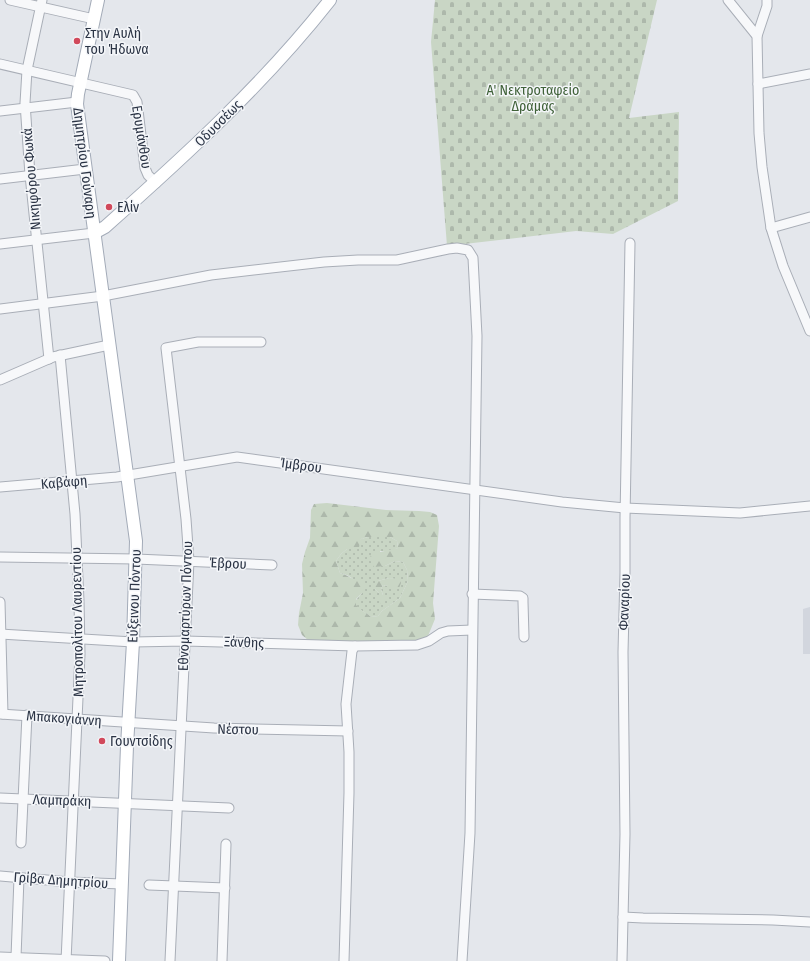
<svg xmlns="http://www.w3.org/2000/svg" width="810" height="961" font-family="'Fira Sans Condensed',sans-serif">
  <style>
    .built { fill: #d2d6de }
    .grass { fill: url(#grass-dots); fill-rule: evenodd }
    .forest { fill: url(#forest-firs); fill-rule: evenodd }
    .cemetery { fill: url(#cemetery-stones) }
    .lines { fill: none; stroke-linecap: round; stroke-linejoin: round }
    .minor-casing { stroke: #a9aeb7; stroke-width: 11 }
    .major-casing { stroke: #a3abb8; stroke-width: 14 }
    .minor { stroke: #f7f8fa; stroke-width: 9 }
    .major { stroke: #fff; stroke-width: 12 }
    .poi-dot { fill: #d1495b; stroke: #f4f6f9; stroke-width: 1.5 }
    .labels { text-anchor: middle; stroke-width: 3; stroke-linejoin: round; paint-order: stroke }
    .poi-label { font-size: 14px; fill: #2b3445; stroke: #f4f6f9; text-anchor: start }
    .park-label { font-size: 14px; fill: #3f6138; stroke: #f4f6f9 }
    .street-label { font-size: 14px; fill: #2b3445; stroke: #f4f6f9 }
  </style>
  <defs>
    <pattern id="grass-dots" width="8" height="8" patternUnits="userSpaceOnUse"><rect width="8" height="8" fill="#c9d6c5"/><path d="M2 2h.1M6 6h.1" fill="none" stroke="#adb8ab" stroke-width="1.8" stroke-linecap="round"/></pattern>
    <pattern id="forest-firs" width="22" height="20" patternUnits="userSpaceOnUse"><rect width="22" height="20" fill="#c9d6c5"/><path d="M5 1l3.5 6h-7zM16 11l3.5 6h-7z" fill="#adb8ab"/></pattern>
    <pattern id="cemetery-stones" width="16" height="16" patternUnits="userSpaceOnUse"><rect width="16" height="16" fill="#c9d6c5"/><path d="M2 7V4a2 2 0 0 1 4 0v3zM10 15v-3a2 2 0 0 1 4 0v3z" fill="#adb8ab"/></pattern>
  </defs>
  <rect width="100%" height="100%" fill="#e4e7ec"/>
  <!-- built -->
  <path class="built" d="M810,607V654H803V609Z"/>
  <!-- grass -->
  <path class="grass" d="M368,537H390L397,541L398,548L390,551H380L385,566L395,561L403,562L407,570L408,581L400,598L382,611L378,616L371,617C366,612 360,611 356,606V600L362,593C357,582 353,576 340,573L336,561L341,554L347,549H353L361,539ZM389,578L400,580L388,586L383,585L381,589L383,595L379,593L375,589L378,581Z"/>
  <!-- forest -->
  <g class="forest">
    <path d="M327,503L386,510L419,511L430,512L437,515L439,526L433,603L435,619L428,636L419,642L387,643L308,640L302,635L298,625L299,613L303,593L302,564L305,552L310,538L311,510L314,504ZM368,537H390L397,541L398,548L371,554L370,560L374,567L385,566L395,561L403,562L407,570L408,581L400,598L382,611L378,616L371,617C366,612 360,611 356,605V599L362,593L366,586L361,581C354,581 348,575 340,573L336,561L341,554L347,549H353L359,547L361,539Z"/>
    <path d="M389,578L400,579L401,583L399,588H390L388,586L383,585L381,589L384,599L382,604L380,603L379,593L375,589L374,585L378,581Z"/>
  </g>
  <!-- cemetery -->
  <path class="cemetery" d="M435,0H657L629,118L679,112L678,201L613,234L576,231L447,246L431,42Z"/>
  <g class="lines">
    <!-- minor casing -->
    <g class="minor-casing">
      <g id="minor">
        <path d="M10,0L94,19"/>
        <path d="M42,0L27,70L25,103L30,175L49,359"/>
        <path d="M728,0L757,36L759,133L762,167L771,228L783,266L810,331"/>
        <path d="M757,36L767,6V0"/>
        <path d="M0,64L133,95L137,102L145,168L148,175L156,183"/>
        <path d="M758,84L810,74"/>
        <path d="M0,111L77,102"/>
        <path d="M0,179L85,169"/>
        <path d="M771,228L810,217"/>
        <path d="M0,244L94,233"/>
        <path d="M0,309L103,296L211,275L324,262L358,260H397L448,249L457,248L468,250L473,258L477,336L470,833L462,961"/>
        <path d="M60,355L75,514L79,601L80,654L66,961"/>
        <path d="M0,380L53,357L109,345"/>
        <path d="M0,487L117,477L237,457L562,502L625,508L740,513L810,506"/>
        <path d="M0,557L136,559L272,565"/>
        <path d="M472,594L520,596L523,598V602L524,637"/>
        <path d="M0,602L3,714"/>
        <path d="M0,634L133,642L185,641L355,646"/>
        <path d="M0,714L214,728L348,731"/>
        <path d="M0,798L229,808"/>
        <path d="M21,843L27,715"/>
        <path d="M0,876L70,882L122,884"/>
        <path d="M149,885L225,888"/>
        <path d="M623,917L643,918L773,920L810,922"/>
        <path d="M0,957L105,961"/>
        <path d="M16,957L19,878"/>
        <path d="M170,961L189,561L186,519L166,348L198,342H261"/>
        <path d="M222,961L226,844"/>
        <path d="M344,961L349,793V752L346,704L352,651L355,646L417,645L429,641L441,633L448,631L472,630"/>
        <path d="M622,961L625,834L623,652L625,573V518L630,243"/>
      </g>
    </g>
    <!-- major casing -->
    <g class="major-casing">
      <g id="major">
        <path d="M98,0L78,94L77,104L136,541L133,642L127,746L119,961"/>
        <path d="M94,233L105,227C185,156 264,84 330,0"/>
      </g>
    </g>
    <!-- minor -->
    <use href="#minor" class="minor"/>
    <!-- major -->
    <use href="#major" class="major"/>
  </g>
  <!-- markers -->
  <g class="poi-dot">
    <circle cx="77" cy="41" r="4"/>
    <circle cx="109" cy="207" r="4"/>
    <circle cx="102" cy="741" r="4"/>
  </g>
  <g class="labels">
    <!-- poi labels -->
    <g class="poi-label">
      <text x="85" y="38">Στην Αυλή<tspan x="85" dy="16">του Ήδωνα</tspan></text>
      <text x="117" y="212">Ελίν</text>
      <text x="110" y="746">Γουντσίδης</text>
    </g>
    <!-- park labels -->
    <g class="park-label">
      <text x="533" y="95">Α' Νεκτροταφείο<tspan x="533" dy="16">Δράμας</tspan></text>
    </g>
    <!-- street labels -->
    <g class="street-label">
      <text transform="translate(218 123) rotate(-45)" y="5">Οδυσσέως</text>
      <text transform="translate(142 137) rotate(81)" y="5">Ερυμάνθου</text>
      <text transform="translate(85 163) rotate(83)" y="5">Δημητρίου Γούναρη</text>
      <text transform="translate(31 179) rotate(-95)" y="5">Νικηφόρου Φωκά</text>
      <text transform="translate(301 465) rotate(8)" y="5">Ίμβρου</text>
      <text transform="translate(64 482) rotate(-5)" y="5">Καβάφη</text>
      <text transform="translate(228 563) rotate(3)" y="5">Έβρου</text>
      <text transform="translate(134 596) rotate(-88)" y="5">Εύξεινου Πόντου</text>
      <text transform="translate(624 602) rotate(-88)" y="5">Φαναρίου</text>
      <text transform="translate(185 606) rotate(-88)" y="5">Εθνομαρτύρων Πόντου</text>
      <text transform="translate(77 622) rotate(-91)" y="5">Μητροπολίτου Λαυρεντίου</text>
      <text transform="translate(244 642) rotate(2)" y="5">Ξάνθης</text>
      <text transform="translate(64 718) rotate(4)" y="5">Μπακογιάννη</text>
      <text transform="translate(238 729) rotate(1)" y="5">Νέστου</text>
      <text transform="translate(62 800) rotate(2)" y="5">Λαμπράκη</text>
      <text transform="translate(61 880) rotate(4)" y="5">Γρίβα Δημητρίου</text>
    </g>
  </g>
</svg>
